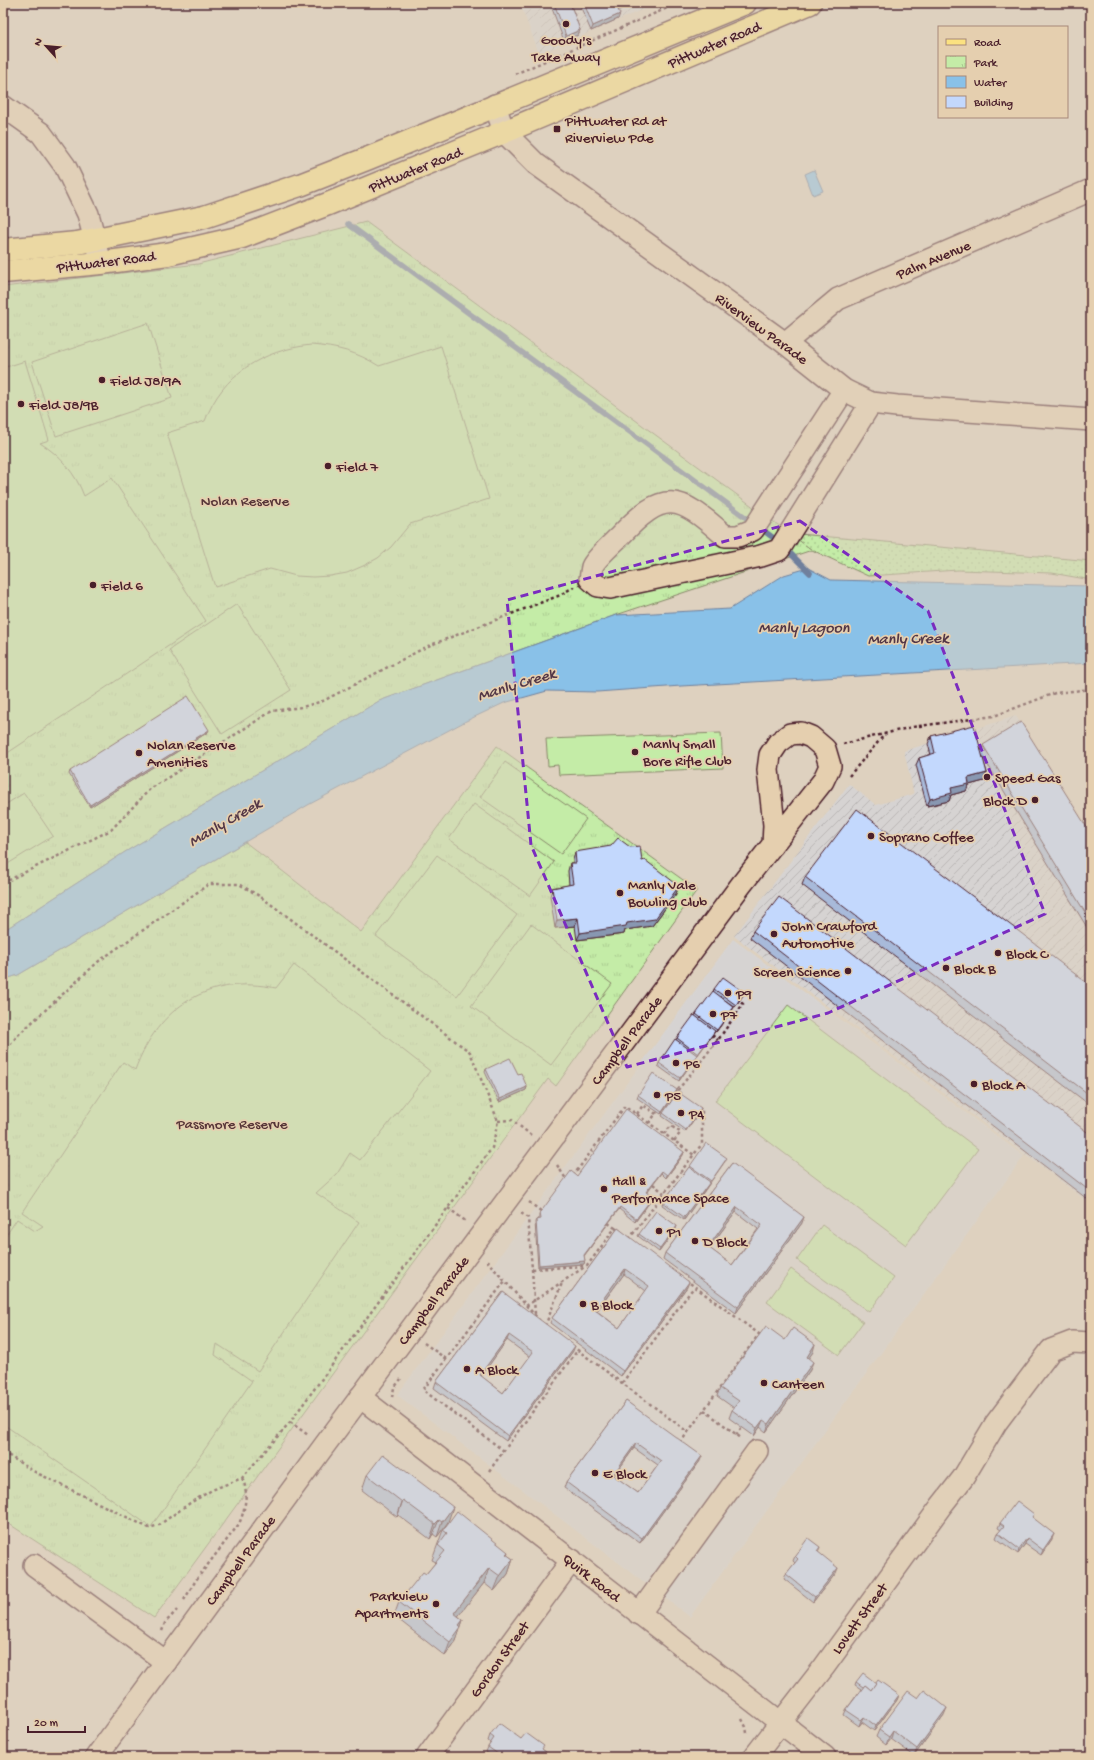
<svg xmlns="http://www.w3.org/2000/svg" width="1094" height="1760" font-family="'Gochi Hand',sans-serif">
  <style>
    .built { fill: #d6d3d2 }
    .industrial { fill: url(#industrial-furrows) }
    .grass { fill: url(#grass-dots); stroke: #878669 }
    .park { fill: url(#park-tufts); stroke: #878669 }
    .pitch { fill: #c4eca7; stroke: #878669 }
    .water { fill: #89c1e8; stroke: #70809c }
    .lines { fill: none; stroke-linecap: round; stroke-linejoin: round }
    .stream { stroke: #70809c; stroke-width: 5.5 }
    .minor-casing { stroke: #4a1f2b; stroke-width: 24 }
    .major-casing { stroke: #4a1f2b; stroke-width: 25 }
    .path { stroke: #4a1f2b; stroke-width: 2.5; stroke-dasharray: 3 3; stroke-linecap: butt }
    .minor { stroke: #e5cfaf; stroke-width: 21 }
    .major { stroke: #fbe180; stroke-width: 22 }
    .wall { fill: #a8bada; stroke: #4a1f2b; fill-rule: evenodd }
    .shaded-wall { fill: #8897b1; stroke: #4a1f2b }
    .building { fill: #c3d8fd; stroke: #4a1f2b; fill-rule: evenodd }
    .marked { fill: none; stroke: #7b2cbf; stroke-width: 3; stroke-dasharray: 8 5; stroke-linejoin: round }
    .poi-dot { fill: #4a1f2b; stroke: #e5cfaf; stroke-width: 1.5 }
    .labels { text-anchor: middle; stroke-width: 3.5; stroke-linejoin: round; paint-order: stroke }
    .poi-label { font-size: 15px; fill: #4a1f2b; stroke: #e5cfaf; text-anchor: start }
    .street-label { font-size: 15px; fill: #4a1f2b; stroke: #e5cfaf }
    .park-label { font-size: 15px; fill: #563437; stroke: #e5cfaf }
    .water-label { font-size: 16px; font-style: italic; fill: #533747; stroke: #e5cfaf }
  </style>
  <defs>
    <pattern id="industrial-furrows" width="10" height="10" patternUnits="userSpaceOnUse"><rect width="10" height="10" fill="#d6d3d2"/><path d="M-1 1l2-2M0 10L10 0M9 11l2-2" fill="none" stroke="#b9b5b4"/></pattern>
    <pattern id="grass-dots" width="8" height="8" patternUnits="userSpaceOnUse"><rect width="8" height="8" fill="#c4eca7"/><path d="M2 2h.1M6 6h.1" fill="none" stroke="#aaca90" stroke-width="1.8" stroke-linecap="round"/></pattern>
    <pattern id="park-tufts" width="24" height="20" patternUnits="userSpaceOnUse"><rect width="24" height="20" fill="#c4eca7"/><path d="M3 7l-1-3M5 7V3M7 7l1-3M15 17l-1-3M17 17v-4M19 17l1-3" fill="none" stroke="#aaca90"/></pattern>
  </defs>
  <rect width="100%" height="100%" fill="#ded1bf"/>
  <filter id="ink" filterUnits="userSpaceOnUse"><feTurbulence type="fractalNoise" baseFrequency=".025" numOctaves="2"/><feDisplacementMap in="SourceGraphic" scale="8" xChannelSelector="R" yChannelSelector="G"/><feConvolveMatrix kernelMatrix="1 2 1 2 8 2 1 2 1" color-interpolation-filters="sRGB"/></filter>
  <g filter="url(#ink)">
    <!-- built -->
    <path class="built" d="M733,939L1024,1156L690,1617L397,1395Z"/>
    <!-- industrial -->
    <g class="industrial">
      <path d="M520,3H658L539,54Z"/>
      <path d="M1016,716L1091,838V1204L734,936L849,784L876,805L914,794L904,751Z"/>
    </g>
    <!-- grass -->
    <path class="grass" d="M788,533L1091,561V580L1052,573L958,570L868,576L812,550Z"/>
    <!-- park -->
    <g class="park">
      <path d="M366,222L812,550L616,615L379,701L125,852L3,931V287L198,264Z"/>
      <path d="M497,746L697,890L556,1086L548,1079L154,1618L3,1520V980L18,975L245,842L361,932Z"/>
    </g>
    <!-- pitch -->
    <g class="pitch">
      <path d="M148,323L172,398L56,436L32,362Z"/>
      <path d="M311,345C337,347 357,352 379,366L441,346L489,499L410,524L391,547L378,558L363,566L347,573L330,576L313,577L296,576L270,569L215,587L167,433L205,421C222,374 263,350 311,345Z"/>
      <path d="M25,361L49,440L40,443C60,455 76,474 84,496L112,478L206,621L3,756V368Z"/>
      <path d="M237,604L291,690L222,734L169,650Z"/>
      <path d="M721,733L723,768L559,775L558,765L548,766L546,739Z"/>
      <path d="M505,762L586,819L561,854L480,797Z"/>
      <path d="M24,793L53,836L6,865L3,860V806Z"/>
      <path d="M474,804L554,862L530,896L449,839Z"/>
      <path d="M437,855L517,915L457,996L376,936Z"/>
      <path d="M531,924L612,984L551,1065L471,1006Z"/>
      <path d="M294,965L430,1071L360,1160L350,1153L337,1174L316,1193L359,1222L258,1371L217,1344L215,1355L252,1381L151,1527L3,1424V1240L17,1219L35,1231L43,1226L22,1212L123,1062L135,1070C158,1007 209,974 276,988Z"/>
      <path d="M788,1005L978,1149L906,1245L715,1101Z"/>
      <path d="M822,1225L894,1278L869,1312L797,1260Z"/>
      <path d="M791,1269L863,1322L839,1355L767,1302Z"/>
    </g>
    <!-- water -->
    <g class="water">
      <path d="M814,170L823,191L813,195L805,174Z"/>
      <path d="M808,568L831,580L1091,586V663L681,686L597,692L547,691L504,703L466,721L308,805L18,975L3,980V931L125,852L379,701L616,615L730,609L784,575Z"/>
    </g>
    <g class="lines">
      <!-- stream -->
      <g class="stream">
        <path d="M348,224L779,542"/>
        <path d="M785,548L810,573"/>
      </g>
      <!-- minor casing -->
      <g class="minor-casing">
        <g id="minor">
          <path d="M495,105L504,132L536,164L785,343L844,390L871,403L897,406L1091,420"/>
          <path d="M3,106L41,133L65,166L88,214L101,263"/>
          <path d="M785,343L838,299L1091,190"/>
          <path d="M844,390L753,530L738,536H725C678,494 664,489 619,537C612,544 595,559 592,567C591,571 591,575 590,579L598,586L610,588L761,556L779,550L871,403"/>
          <path d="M360,1397L825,1757"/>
          <path d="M34,1565L166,1662"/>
          <path d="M639,1614L757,1451"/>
          <path d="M96,1757L324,1446L741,885L823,781L830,766L825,749L811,737L801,733L790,734L778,743L770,755L768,770L774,825L773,845"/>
          <path d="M427,1757L572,1560"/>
          <path d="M754,1757L824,1667L941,1506L963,1478L996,1423L1051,1350L1072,1342L1091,1343"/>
        </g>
      </g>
      <!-- major casing -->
      <g class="major-casing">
        <g id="major">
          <path d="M3,250L77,243L204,217L300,185L369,158L745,3"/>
          <path d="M3,272L101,263L168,254L242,237L328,204L504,132L810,3"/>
        </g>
      </g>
      <!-- path -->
      <g class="path">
        <path d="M515,74L679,3"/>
        <path d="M843,744L912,727L994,716L1055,693L1091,689"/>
        <path d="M849,776L885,734"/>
        <path d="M3,883L111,830L150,789L272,711L302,707L323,701L428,646L558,596L574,587"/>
        <path d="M712,1035L718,1040"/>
        <path d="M3,1054L17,1036L99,961L209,884H239L261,897L470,1052L498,1121L492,1148L290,1422L242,1478L212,1490L190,1503L159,1525L149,1528L33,1471L3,1452"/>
        <path d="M681,1094L677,1091L718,1040L743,1004L739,1001"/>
        <path d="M637,1114L643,1105L656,1114"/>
        <path d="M498,1121L512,1120L531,1135"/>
        <path d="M649,1123L657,1112"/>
        <path d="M664,1134L671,1126L680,1132"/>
        <path d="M674,1141L681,1132"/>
        <path d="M557,1165L566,1179"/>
        <path d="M573,1176L625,1106L694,1155"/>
        <path d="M653,1184L664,1193"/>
        <path d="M529,1202L542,1212"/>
        <path d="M448,1208L467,1222"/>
        <path d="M521,1213L528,1218L532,1269L587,1266L615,1228L619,1231"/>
        <path d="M608,1223L615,1228"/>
        <path d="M629,1239L702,1144V1110L699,1108"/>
        <path d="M489,1260L488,1262L540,1321"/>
        <path d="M532,1269L535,1314"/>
        <path d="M526,1306L586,1266"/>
        <path d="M545,1326L562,1283"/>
        <path d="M424,1343L446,1359"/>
        <path d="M572,1346L688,1432L759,1334L687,1281"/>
        <path d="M622,1383L694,1287"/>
        <path d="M392,1397L394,1388L401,1379"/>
        <path d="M704,1410L741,1438"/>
        <path d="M290,1422L308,1435"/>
        <path d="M736,1435L742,1427"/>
        <path d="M680,1443L688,1432"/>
        <path d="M504,1451L423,1390L505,1281"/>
        <path d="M489,1471L577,1351"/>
        <path d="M184,1600L196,1580L239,1524C245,1510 249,1491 242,1478"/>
        <path d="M162,1631L165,1623L177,1610"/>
        <path d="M742,1719L746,1727L747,1733"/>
        <path d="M845,1752L851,1757"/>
      </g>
      <!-- minor -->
      <use href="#minor" class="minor"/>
      <!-- major -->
      <use href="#major" class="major"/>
    </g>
    <!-- wall -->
    <g class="wall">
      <path d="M550,3H570L580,30L578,35L564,41Z"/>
      <path d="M579,3H615L618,19L591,31Z"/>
      <path d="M616,3H635L618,10Z"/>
      <path d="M208,732L90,807L69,774L70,771Z"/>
      <path d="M931,736L981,751L983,745L1091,834V934L982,755L987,773L984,781L969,785L966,791L951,795L949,801L927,806L916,765L919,758L931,755L928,744Z"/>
      <path d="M575,852L642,861L676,894L652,926L625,930L624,934L577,940L575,926L555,928L550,896L552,888L569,885L568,871L570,863H573V860Z"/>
      <path d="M805,877L1091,986V1106L802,885Z"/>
      <path d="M753,931L1091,1135V1202L750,938Z"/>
      <path d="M714,989L744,992L743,995L735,1007L713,992Z"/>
      <path d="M733,1009L716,1032L715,1031L714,1033L697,1056H696L679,1081L658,1066L659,1063L676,1040L677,1038L695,1016L696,1014Z"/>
      <path d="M486,1069L518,1074L527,1087L526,1090L499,1102L485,1072Z"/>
      <path d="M677,1090L676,1093L661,1114L637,1098L638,1095Z"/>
      <path d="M701,1108L700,1111L685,1132L662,1116L663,1113Z"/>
      <path d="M684,1152L683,1155L666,1178L661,1173L646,1192L652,1199L635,1222L619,1209L584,1256V1264L538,1267L535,1222L536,1220L539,1219V1215L540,1213L577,1176Z"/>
      <path d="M726,1160L684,1220L662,1205L663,1202L690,1166Z"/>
      <path d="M732,1163L802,1223L736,1313L663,1259L665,1253ZM736,1212L758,1229L732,1265L709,1248Z"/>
      <path d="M618,1228L687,1287L621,1376L550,1323L552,1318ZM624,1274L646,1291L619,1328L597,1311Z"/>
      <path d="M676,1229L659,1252L638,1236L639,1234Z"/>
      <path d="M503,1292L573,1351L506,1441L434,1388L436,1382ZM507,1340L530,1357L503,1393L481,1376Z"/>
      <path d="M785,1340L813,1352L808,1358L810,1370L766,1432L760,1427L754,1436L729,1418L732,1410L734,1408L717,1396L720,1388Z"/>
      <path d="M626,1401L700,1461L640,1543L564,1488L566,1482ZM634,1448L658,1465L638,1493L614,1476Z"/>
      <path d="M367,1475L448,1522L437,1537L433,1534L430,1539L398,1515L397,1517L362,1490Z"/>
      <path d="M1033,1518L1052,1539L1041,1555L1025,1544L1018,1554L996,1538L998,1533L1001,1530L998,1528L1000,1523Z"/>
      <path d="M443,1530L508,1552L507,1555L513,1559L508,1574L494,1591L484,1583L458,1616L463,1620L456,1641L445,1656L394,1616L399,1602L426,1574L436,1562L432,1560Z"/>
      <path d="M820,1547L818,1552L836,1573L813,1602L784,1579L786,1574L795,1563L793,1561L795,1556Z"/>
      <path d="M856,1682L876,1683L899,1695L897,1700L874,1731L862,1722L859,1726L844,1715L846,1710L861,1689L855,1685Z"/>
      <path d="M918,1698L944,1715L914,1756L891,1739L886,1745L876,1737L879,1730Z"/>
      <path d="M490,1735L521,1739L543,1750L552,1757H493L486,1752L488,1747L491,1743L488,1741Z"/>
    </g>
    <!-- shaded-wall -->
    <g class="shaded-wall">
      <path d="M621,3H635L618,10Z"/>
      <path d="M620,14L618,19L591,31L593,26Z"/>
      <path d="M580,30L578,35L564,41L566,36Z"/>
      <path d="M209,730L208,732L90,807V805Z"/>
      <path d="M987,773L984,781L969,785L966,791L951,795L949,801L927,806L930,799L951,788L968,778Z"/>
      <path d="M679,886L676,894L652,926L625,930L624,934L577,940L580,933L627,923Z"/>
      <path d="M578,918L575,926L555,928L557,920Z"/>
      <path d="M744,992L743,995L735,1007L736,1005Z"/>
      <path d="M734,1007L733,1009L716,1032L717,1030Z"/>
      <path d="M715,1031L714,1033L697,1056L698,1054Z"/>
      <path d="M697,1055L696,1057L679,1081L680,1078Z"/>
      <path d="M527,1087L526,1090L499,1102L500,1099Z"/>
      <path d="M677,1090L676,1093L661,1114L662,1112Z"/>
      <path d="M701,1108L700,1111L685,1132L686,1130Z"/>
      <path d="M684,1152L683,1155L666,1178L667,1175Z"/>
      <path d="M662,1171L661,1173L645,1195L646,1192Z"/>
      <path d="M710,1182L709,1184L684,1220V1217Z"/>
      <path d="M653,1197L652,1199L635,1222L636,1219Z"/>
      <path d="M620,1207L619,1209L583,1257L584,1255Z"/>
      <path d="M737,1207L736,1212L706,1252L708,1247Z"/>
      <path d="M804,1217L802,1223L736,1313L738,1307Z"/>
      <path d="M677,1226L676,1229L659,1252L660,1249Z"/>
      <path d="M585,1261L584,1264L538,1267L539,1265Z"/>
      <path d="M625,1269L624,1274L593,1316L595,1310Z"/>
      <path d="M689,1282L687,1287L621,1376L623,1371Z"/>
      <path d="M509,1335L507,1340L478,1381L480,1375Z"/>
      <path d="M815,1344L813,1352L804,1365L807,1357Z"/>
      <path d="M575,1346L573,1351L506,1441L508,1436Z"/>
      <path d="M813,1362L810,1370L766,1432L769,1424Z"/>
      <path d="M763,1420L760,1427L754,1436L757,1428Z"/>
      <path d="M636,1443L634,1448L611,1480L613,1475Z"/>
      <path d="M702,1456L700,1461L640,1543L642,1538Z"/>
      <path d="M403,1500L398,1515L397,1517L402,1502Z"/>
      <path d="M453,1507L448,1522L437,1537L442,1522Z"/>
      <path d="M439,1520L433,1534L430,1539L435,1524Z"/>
      <path d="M1054,1534L1052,1539L1041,1555L1043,1550Z"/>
      <path d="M1027,1538L1025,1544L1018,1554L1019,1549Z"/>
      <path d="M513,1559L508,1574L494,1591L500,1576Z"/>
      <path d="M489,1568L484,1583L449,1628L454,1613Z"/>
      <path d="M838,1568L836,1573L813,1602L815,1597Z"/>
      <path d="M463,1620L456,1641L445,1656L450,1642L459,1625Z"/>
      <path d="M899,1695L897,1700L874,1731L876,1726Z"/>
      <path d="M947,1708L944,1715L914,1756L917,1749Z"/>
      <path d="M864,1717L862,1722L859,1726L861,1720Z"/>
      <path d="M893,1731L891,1739L886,1745L889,1737Z"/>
    </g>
    <!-- building -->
    <g class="building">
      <path d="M554,3H570L580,30L566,36Z"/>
      <path d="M584,3H615L620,14L593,26Z"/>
      <path d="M188,696L209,730L90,805L70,771Z"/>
      <path d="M1021,722L1091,834V922L983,745Z"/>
      <path d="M974,725L987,773L968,778L969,784L951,788L952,793L930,799L919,758L935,753L931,736Z"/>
      <path d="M857,809L1091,986V1096L805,877Z"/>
      <path d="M618,838L630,847L640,846L642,861L645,860L679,886L655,919L627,923L626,926L580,933L578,918L557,920L552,888L573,884L570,863H576L575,852L611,846Z"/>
      <path d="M779,897L1091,1135V1192L753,931Z"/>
      <path d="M723,977L744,992L736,1005L714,989Z"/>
      <path d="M713,991L734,1007L717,1030L696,1014Z"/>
      <path d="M694,1015L715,1031L698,1054L677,1038Z"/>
      <path d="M675,1039L697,1055L680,1078L659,1063Z"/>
      <path d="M510,1058L518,1074L521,1073L527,1087L500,1099L486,1069Z"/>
      <path d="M653,1073L677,1090L662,1112L638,1095Z"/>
      <path d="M678,1092L701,1108L686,1130L663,1113Z"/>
      <path d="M626,1109L684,1152L667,1175L662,1171L646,1192L653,1197L636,1219L620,1207L584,1255L585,1261L539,1265L536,1220L541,1219L540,1213L571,1171L577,1176Z"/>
      <path d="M706,1143L727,1158L711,1181L690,1166Z"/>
      <path d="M732,1163L804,1217L738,1307L665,1253ZM737,1207L762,1225L732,1265L708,1247Z"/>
      <path d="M689,1167L710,1182L684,1217L663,1202Z"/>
      <path d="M656,1211L677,1226L660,1249L639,1234Z"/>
      <path d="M618,1228L689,1282L623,1371L552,1318ZM625,1269L649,1286L619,1328L595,1310Z"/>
      <path d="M503,1292L575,1346L508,1436L436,1382ZM509,1335L533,1352L503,1393L480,1375Z"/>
      <path d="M766,1326L785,1340L793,1328L815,1344L807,1357L813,1362L769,1424L763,1420L757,1428L732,1410L739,1401L720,1388Z"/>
      <path d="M626,1401L702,1456L642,1538L566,1482ZM636,1443L661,1461L638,1493L613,1475Z"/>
      <path d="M383,1454L453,1507L442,1522L439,1520L435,1524L403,1500L402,1502L367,1475Z"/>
      <path d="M1017,1501L1034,1514L1032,1517L1054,1534L1043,1550L1027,1538L1019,1549L998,1533L1004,1526L1000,1523Z"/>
      <path d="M457,1511L508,1552L506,1554L513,1559L500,1576L489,1568L454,1613L463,1620L459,1625L461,1627L450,1642L399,1602L423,1572L426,1574L445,1551L438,1545L447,1533L443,1530Z"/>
      <path d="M808,1538L820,1547L817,1551L838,1568L815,1597L786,1574L798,1559L795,1556Z"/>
      <path d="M863,1673L876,1683L871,1690L865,1685L863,1687L856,1682Z"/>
      <path d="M878,1680L899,1695L876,1726L864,1717L861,1720L846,1710L865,1685L871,1690Z"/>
      <path d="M924,1690L947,1708L917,1749L893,1731L889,1737L879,1730L908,1691L918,1698Z"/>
      <path d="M499,1723L521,1739L526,1733L544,1746L542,1749L552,1757H502L488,1747L494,1738L490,1735Z"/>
    </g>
  </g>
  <!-- marked area -->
  <path d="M0 0H1094V1760H0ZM800,521L928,611L1045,914L828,1013L627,1067L531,845L507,600Z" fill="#ded1bf" fill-opacity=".55" fill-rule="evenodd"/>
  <path class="marked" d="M800,521L928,611L1045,914L828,1013L627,1067L531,845L507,600Z"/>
  <!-- markers -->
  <g class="poi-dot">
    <circle cx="566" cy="24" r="4"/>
    <rect x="553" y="125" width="8" height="8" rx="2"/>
    <circle cx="102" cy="380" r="4"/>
    <circle cx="21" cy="404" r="4"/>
    <circle cx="328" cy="466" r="4"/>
    <circle cx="93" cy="585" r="4"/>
    <circle cx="635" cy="752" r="4"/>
    <circle cx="139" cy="753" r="4"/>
    <circle cx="987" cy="777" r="4"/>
    <circle cx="1035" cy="800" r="4"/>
    <circle cx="871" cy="836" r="4"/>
    <circle cx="620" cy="893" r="4"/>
    <circle cx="774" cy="934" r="4"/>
    <circle cx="998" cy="953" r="4"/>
    <circle cx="946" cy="968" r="4"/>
    <circle cx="848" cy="971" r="4"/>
    <circle cx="728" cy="993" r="4"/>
    <circle cx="713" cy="1014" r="4"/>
    <circle cx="676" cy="1063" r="4"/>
    <circle cx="974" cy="1084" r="4"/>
    <circle cx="657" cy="1095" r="4"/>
    <circle cx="681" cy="1113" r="4"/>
    <circle cx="604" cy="1189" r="4"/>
    <circle cx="659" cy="1231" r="4"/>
    <circle cx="695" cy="1241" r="4"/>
    <circle cx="583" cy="1304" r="4"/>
    <circle cx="467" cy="1369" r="4"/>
    <circle cx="764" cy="1383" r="4"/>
    <circle cx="595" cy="1473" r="4"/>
    <circle cx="436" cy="1604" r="4"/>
  </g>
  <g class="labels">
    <!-- poi labels -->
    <g class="poi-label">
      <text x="566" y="44" text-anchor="middle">Goody's<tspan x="566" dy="17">Take Away</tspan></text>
      <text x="565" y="125">Pittwater Rd at<tspan x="565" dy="17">Riverview Pde</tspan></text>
      <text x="110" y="385">Field J8/9A</text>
      <text x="29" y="409">Field J8/9B</text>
      <text x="336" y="471">Field 7</text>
      <text x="101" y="590">Field 6</text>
      <text x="643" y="748">Manly Small<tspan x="643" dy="17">Bore Rifle Club</tspan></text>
      <text x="147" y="749">Nolan Reserve<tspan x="147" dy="17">Amenities</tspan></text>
      <text x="995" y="782">Speed Gas</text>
      <text x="1027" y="805" text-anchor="end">Block D</text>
      <text x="879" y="841">Soprano Coffee</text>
      <text x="628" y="889">Manly Vale<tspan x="628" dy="17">Bowling Club</tspan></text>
      <text x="782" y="930">John Crawford<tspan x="782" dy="17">Automotive</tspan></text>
      <text x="1006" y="958">Block C</text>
      <text x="954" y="973">Block B</text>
      <text x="840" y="976" text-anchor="end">Screen Science</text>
      <text x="736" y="998">P9</text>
      <text x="721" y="1019">P7</text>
      <text x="684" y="1068">P6</text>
      <text x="982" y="1089">Block A</text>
      <text x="665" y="1100">P5</text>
      <text x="689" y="1118">P4</text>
      <text x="612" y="1185">Hall &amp;<tspan x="612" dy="17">Performance Space</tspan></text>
      <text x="667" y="1236">P1</text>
      <text x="703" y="1246">D Block</text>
      <text x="591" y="1309">B Block</text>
      <text x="475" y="1374">A Block</text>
      <text x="772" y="1388">Canteen</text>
      <text x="603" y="1478">E Block</text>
      <text x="428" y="1600" text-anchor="end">Parkview<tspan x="428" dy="17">Apartments</tspan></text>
    </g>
    <!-- street labels -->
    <g class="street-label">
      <text transform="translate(714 44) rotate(-23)" y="5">Pittwater Road</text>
      <text transform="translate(415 169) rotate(-22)" y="5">Pittwater Road</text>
      <text transform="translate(933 259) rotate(-23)" y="5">Palm Avenue</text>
      <text transform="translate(106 261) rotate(-7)" y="5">Pittwater Road</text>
      <text transform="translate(762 328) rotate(36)" y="5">Riverview Parade</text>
      <text transform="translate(626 1040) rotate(-53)" y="5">Campbell Parade</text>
      <text transform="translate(433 1300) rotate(-53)" y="5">Campbell Parade</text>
      <text transform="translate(240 1560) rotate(-54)" y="5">Campbell Parade</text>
      <text transform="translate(592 1577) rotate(38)" y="5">Quirk Road</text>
      <text transform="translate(859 1618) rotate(-54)" y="5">Lovett Street</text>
      <text transform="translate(499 1659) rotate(-54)" y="5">Gordon Street</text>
    </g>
    <!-- park labels -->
    <g class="park-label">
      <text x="245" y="505">Nolan Reserve</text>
      <text x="232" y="1128">Passmore Reserve</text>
    </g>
    <!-- water labels -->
    <g class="water-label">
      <text x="804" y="632">Manly Lagoon</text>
      <text transform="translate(908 637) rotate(-1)" y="6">Manly Creek</text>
      <text transform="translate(516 683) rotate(-17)" y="6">Manly Creek</text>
      <text transform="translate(224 821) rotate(-30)" y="6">Manly Creek</text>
    </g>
  </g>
  <!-- margin -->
  <rect width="1094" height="1760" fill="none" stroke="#e5cfaf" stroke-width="16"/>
  <rect x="8" y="8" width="1078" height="1744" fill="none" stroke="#4a1f2b" stroke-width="1.5" filter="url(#ink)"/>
  <!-- legend -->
  <rect x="938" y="26" width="130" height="92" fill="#e5cfaf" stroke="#a7897a"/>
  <rect x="946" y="39" width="20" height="6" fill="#fbe180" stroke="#a7897a"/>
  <text x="974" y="46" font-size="12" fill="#4a1f2b">Road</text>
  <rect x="946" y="56" width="20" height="12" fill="url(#park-tufts)" stroke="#a7897a"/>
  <text x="974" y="66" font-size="12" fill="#4a1f2b">Park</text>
  <rect x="946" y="76" width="20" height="12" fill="#89c1e8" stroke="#a7897a"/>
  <text x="974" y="86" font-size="12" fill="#4a1f2b">Water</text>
  <rect x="946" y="96" width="20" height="12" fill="#c3d8fd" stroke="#a7897a"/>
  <text x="974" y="106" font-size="12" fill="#4a1f2b">Building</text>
  <!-- north arrow -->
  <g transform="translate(46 46) rotate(297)" stroke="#e5cfaf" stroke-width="3" paint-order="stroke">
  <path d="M0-3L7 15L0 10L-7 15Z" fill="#4a1f2b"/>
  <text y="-6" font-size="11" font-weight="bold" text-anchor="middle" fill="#4a1f2b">N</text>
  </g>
  <!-- scale -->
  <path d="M28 1726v6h57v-6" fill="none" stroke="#4a1f2b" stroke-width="2"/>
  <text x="34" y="1726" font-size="12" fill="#4a1f2b" stroke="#e5cfaf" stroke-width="3" paint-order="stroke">20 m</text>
</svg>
